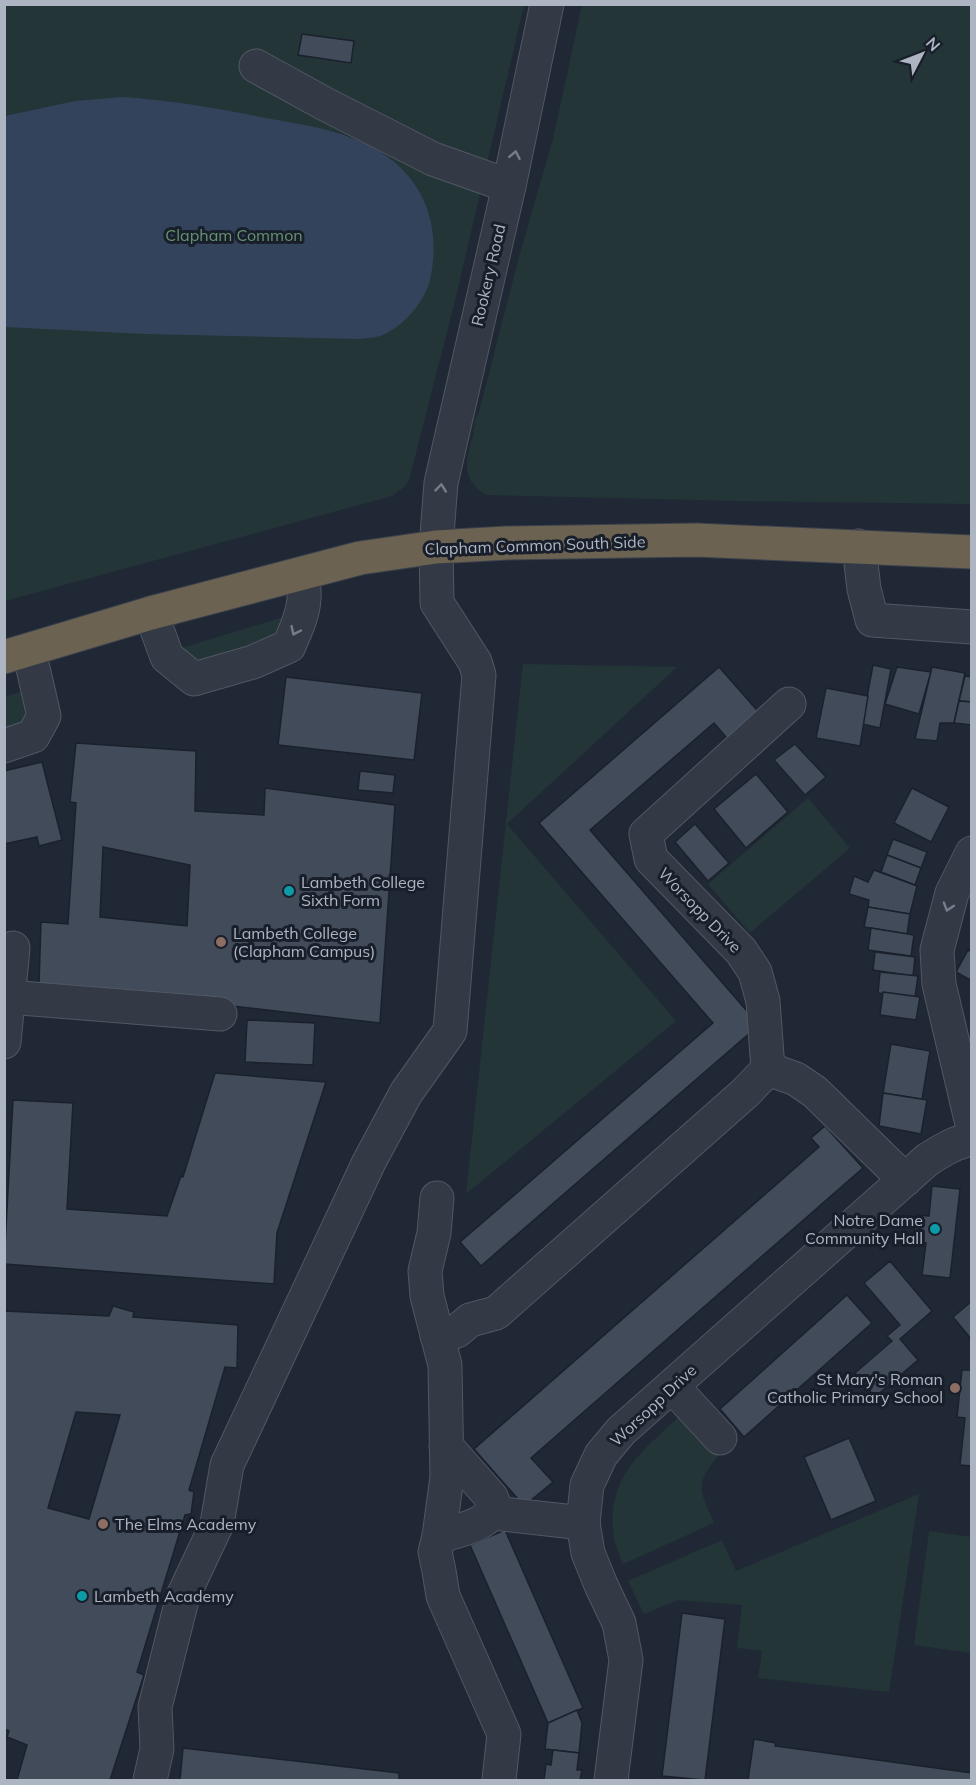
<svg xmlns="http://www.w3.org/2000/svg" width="976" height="1785" font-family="Mulish,sans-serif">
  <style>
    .green { fill: #233537 }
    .water { fill: #34435c }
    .building { fill: #414b5a; stroke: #1b212c; stroke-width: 1.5; fill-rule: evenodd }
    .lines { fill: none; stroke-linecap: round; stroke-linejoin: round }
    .minor-casing { stroke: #515864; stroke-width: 35 }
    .highway-casing { stroke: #3b424d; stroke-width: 35 }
    .minor { stroke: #333a46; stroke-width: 33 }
    .highway { stroke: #6c6251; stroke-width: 33 }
    .oneway { stroke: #767e8b }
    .culture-dot { fill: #0f9aa8; stroke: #191f2a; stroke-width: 2 }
    .education-dot { fill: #8d6e63; stroke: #191f2a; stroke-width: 2 }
    .labels { text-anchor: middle; stroke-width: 6; stroke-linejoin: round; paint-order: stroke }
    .park-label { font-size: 16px; fill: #669272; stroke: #191f2a }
    .street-label { font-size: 16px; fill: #adb5c3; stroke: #191f2a }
    .poi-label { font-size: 16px; fill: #adb5c3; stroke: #191f2a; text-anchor: start }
  </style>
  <rect width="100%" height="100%" fill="#202835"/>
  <!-- green -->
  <g class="green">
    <path d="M4,5H524L455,301L409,480L404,487L392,496L5,601Z"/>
    <path d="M582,5H971V504L737,501L486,495C460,480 466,460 473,435C475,425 473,422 479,412L520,253L553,139Z"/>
    <path d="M290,615L287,630L261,646L219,657L186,661L175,650Z"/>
    <path d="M523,664L677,667L507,824L676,1021L466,1194Z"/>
    <path d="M28,689L27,732L5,738V697Z"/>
    <path d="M808,798L850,848L750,933L708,884Z"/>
    <path d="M682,1414L721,1452C695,1484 698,1487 714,1523L623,1564C620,1555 615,1546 614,1537C605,1476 643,1451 682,1414Z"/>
    <path d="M919,1494L889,1692L758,1678L762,1651L737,1648L742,1605L678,1600L644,1614L628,1581L722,1540L736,1571Z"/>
    <path d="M929,1531L971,1537V1653L914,1645Z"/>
  </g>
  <!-- water -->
  <path class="water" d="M122,97C169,100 215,108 261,117C292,123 325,127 354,139C417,163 444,216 430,280C425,302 401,329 380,336C373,338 365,338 357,339L145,334L5,327V116L75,101Z"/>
  <!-- building -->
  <g class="building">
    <path d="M302,34L354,41L351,63L298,55Z"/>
    <path d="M873,665L891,669L880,728L862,724Z"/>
    <path d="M719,667L763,717L732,744L714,723L590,830L759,1025L481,1266L460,1242L713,1023L539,823Z"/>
    <path d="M897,667L931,672L919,714L885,704Z"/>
    <path d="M932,667L965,673L954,723H940L937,741L915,739Z"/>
    <path d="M965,676L972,677V702L959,701Z"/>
    <path d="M286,677L422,693L414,760L278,745Z"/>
    <path d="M826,688L868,696L860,746L816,738Z"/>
    <path d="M959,701L972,702V725L954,723Z"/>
    <path d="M76,743L196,751L195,811L264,815L265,788L395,805L380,1023L39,984L41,922L68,924L76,803L70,802ZM103,847L190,865L187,926L100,917Z"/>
    <path d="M795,744L826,777L805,795L774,760Z"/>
    <path d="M42,762L62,840L39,846L37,837L4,844V771Z"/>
    <path d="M360,771L395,775L393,793L358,790Z"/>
    <path d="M756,774L788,812L746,848L714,809Z"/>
    <path d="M912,788L949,807L931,842L894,823Z"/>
    <path d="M695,824L729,863L708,881L675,842Z"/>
    <path d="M893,839L927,852L921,868L887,855Z"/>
    <path d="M887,855L921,868L915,885L881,872Z"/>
    <path d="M874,870L917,886L910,914L868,907L869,900L849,894L854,876L868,882Z"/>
    <path d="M868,907L910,914L907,934L864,927Z"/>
    <path d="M871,928L914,935L911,956L868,950Z"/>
    <path d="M968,950L972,952V981L956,972Z"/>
    <path d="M875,952L915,957L913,976L873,970Z"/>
    <path d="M880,972L918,976L915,997L878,993Z"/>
    <path d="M883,992L920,997L916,1020L880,1015Z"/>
    <path d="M247,1020L315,1023L313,1065L245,1062Z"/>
    <path d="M891,1044L930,1051L922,1099L883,1093Z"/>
    <path d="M215,1073L326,1082L277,1233L274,1284L4,1264L13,1100L73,1103L67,1209L167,1216L181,1176L183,1177Z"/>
    <path d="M883,1093L927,1100L921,1134L879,1126Z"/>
    <path d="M825,1126L863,1168L531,1458L553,1482L524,1506L474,1449L819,1147L811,1138Z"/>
    <path d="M932,1186L960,1189L950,1278L922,1275L926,1243L913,1241L916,1215L929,1216Z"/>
    <path d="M890,1261L932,1311L900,1339L918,1360L875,1397L855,1373L892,1341L887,1336L900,1325L864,1283Z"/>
    <path d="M847,1295L872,1323L744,1437L720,1409Z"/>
    <path d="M972,1301V1340L953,1317Z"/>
    <path d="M113,1306L134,1312L133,1317L238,1325L237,1368L225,1367L189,1490L194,1492L191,1514L185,1515L137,1672L144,1675L110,1780H17L27,1745L7,1737L9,1731L4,1729V1311L109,1316ZM76,1412L120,1415L89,1519L48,1508Z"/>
    <path d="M962,1370H972V1466L960,1465L965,1418L957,1417Z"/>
    <path d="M849,1438L876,1501L831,1520L804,1457Z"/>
    <path d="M505,1530L583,1708L548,1723L470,1545Z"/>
    <path d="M682,1613L725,1619L705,1780L662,1776Z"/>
    <path d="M577,1710L582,1723L579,1753L545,1749L548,1723Z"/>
    <path d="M754,1739L776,1743L775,1746L972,1773V1780H748Z"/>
    <path d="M183,1748L399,1773V1780H180Z"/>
    <path d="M553,1750L579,1753L577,1770H582L580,1780H544L546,1764L551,1765Z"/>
  </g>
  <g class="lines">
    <!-- minor casing -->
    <g class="minor-casing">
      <g id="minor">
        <path d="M256,66L325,104L433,159L509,186"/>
        <path d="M859,546L864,589L872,620L972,627"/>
        <path d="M151,613L167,657L194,679L253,662L289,646C295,631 303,616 304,599C305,591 303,582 302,574"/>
        <path d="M4,746L33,736L44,716L29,651"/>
        <path d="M972,853L952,893L937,950L939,984L972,1124"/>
        <path d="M8,997L220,1014"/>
        <path d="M4,1042L13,948"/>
        <path d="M768,1069L763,1001L755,972L741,951L651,859L646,834L789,704"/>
        <path d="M437,1198L434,1233L425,1271L427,1296L445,1365L447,1477L439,1536"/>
        <path d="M437,1336L457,1331L470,1320L496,1313L745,1093L768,1069L796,1079L815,1092L905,1180"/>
        <path d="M672,1386L720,1438"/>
        <path d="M446,1446L491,1497L495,1507C487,1526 457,1531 439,1536L435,1552L439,1571L443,1596L504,1734L499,1780"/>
        <path d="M493,1513L583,1523"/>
        <path d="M150,1780L157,1749L155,1707L183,1596L217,1524L227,1465L369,1162L406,1093L450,1031L479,675L475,662L437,603L436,547L441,483L509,186L547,4"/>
        <path d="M611,1780L626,1660L619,1623L601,1585L588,1553L583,1523L587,1485L601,1455L621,1431L927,1160C941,1151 955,1142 972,1139"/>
      </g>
    </g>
    <!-- highway casing -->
    <g class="highway-casing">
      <path id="highway" d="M4,657L151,613L360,558L436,547L507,543L696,540L972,552"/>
    </g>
    <!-- minor -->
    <use href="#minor" class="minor"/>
    <!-- highway -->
    <use href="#highway" class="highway"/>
  </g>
  <!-- one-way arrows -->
  <defs><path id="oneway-chevron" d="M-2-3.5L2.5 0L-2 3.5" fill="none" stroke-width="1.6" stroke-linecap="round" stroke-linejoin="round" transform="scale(1.5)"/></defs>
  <g class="oneway">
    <use href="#oneway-chevron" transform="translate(515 155) rotate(-79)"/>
    <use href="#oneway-chevron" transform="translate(441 488) rotate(-84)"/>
    <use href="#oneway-chevron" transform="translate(295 631) rotate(115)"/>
    <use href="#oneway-chevron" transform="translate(948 907) rotate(107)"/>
  </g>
  <!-- markers -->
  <g class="culture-dot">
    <circle cx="289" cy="891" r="6"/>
    <circle cx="935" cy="1229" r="6"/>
    <circle cx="82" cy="1596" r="6"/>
  </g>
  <g class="education-dot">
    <circle cx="221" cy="942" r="6"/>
    <circle cx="955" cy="1388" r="6"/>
    <circle cx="103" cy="1524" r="6"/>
  </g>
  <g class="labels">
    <!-- park labels -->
    <g class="park-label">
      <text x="234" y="241">Clapham Common</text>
    </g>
    <!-- street labels -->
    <g class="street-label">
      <text transform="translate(488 275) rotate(-77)" y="6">Rookery Road</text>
      <text transform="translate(535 545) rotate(-2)" y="6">Clapham Common South Side</text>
      <text transform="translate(700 910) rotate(46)" y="6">Worsopp Drive</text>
      <text transform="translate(653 1405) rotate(-43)" y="6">Worsopp Drive</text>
    </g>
    <!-- poi labels -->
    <g class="poi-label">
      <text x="301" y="888">Lambeth College<tspan x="301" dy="18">Sixth Form</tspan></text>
      <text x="233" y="939">Lambeth College<tspan x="233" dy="18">(Clapham Campus)</tspan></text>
      <text x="923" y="1226" text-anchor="end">Notre Dame<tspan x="923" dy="18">Community Hall</tspan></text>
      <text x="943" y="1385" text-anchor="end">St Mary's Roman<tspan x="943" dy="18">Catholic Primary School</tspan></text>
      <text x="115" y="1530">The Elms Academy</text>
      <text x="94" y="1602">Lambeth Academy</text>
    </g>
  </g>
  <!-- border -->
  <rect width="976" height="1785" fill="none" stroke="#adb5c3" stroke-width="12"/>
  <!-- north arrow -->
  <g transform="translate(922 54) rotate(48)" stroke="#191f2a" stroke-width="4.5" paint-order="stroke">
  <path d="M0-4.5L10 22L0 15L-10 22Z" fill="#adb5c3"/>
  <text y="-9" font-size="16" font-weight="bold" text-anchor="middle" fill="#adb5c3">N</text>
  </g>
</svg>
